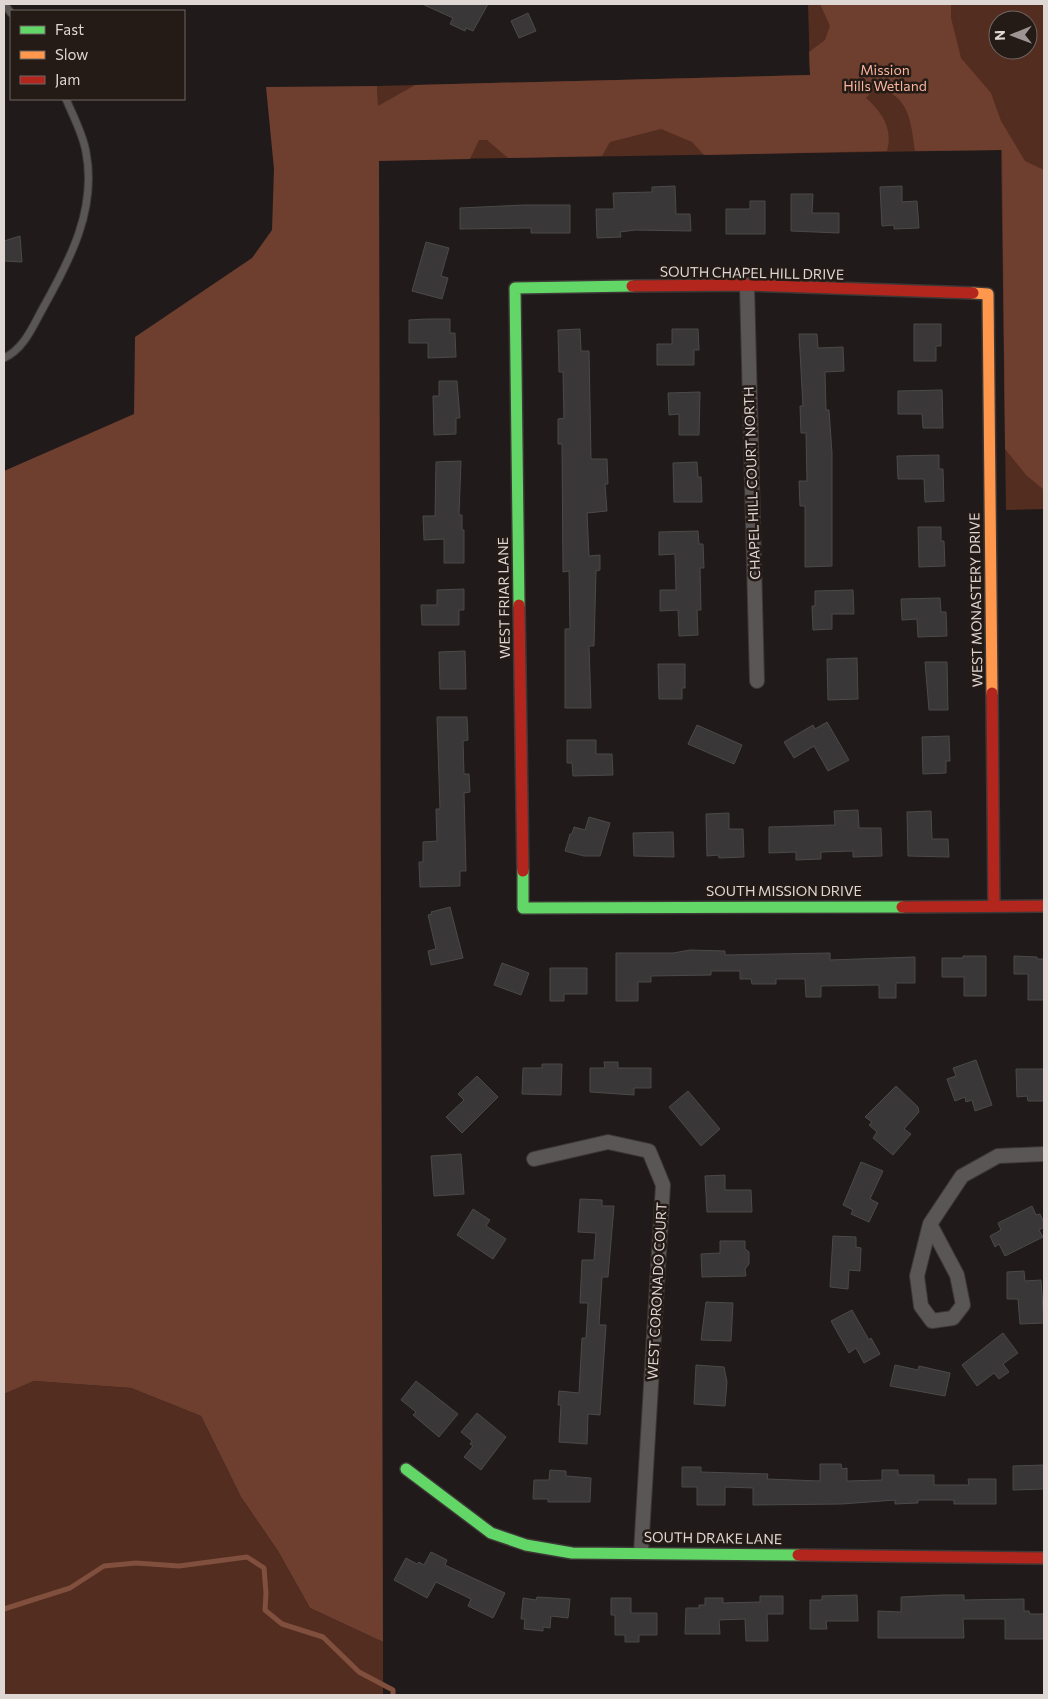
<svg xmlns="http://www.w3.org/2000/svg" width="1048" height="1699" font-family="Commissioner,sans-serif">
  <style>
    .green { fill: #532d20; fill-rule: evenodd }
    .forest { fill: #6e3e2f }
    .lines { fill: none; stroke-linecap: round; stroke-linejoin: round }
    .stream { stroke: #814f3d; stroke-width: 5 }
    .building { fill: #393738; stroke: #4b4949 }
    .lane-casing { stroke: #3d3836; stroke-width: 9 }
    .street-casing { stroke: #3d3836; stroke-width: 16 }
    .fast-casing { stroke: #3d3836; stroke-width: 14 }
    .slow-casing { stroke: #3d3836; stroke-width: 14 }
    .jam-casing { stroke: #3d3836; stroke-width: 14 }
    .lane { stroke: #5a5655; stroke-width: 7 }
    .street { stroke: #5a5655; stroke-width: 14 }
    .fast { stroke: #63d668; stroke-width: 11 }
    .slow { stroke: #ff974d; stroke-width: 11 }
    .jam { stroke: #b3261e; stroke-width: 11 }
    .labels { text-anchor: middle; stroke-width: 5; stroke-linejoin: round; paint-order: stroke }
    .park-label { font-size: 14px; fill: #f9b49c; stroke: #241a16 }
    .street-label { font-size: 14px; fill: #dfd7d4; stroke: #241a16 }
  </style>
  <rect width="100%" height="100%" fill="#201b1a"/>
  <!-- green -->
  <g class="green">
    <path d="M808,4H1044V509L1006,510L1001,150L379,160L377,86L810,75ZM998,20H1028V50H998Z"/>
    <path d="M34,1381L131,1388L201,1416L241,1497L278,1551L310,1608L383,1642V1695H4V1394Z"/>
  </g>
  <!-- forest -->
  <path class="forest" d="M820,4H951V18L961,58L991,93L1001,121L1025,161L1044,170V490L1026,475L1005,449L1002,150L915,151C912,132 911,105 892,94C888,91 879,91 873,90L866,98C883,113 893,129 887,151L704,155L692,142L661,129L610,142L602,156L508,158L487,140H479L470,159L379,161L383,1642L310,1608L278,1551L241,1497L201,1416L131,1388L34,1381L4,1394V471L134,414L135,337L252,258L272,230L274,169L266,87L377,86L378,106L415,85L810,75L809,52L825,40L830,26Z"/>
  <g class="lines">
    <!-- stream -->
    <path class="stream" d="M4,1609L70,1588L104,1566L136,1563L179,1566L247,1557L264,1568L266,1593L265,1610L282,1624L323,1637L359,1672L393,1690V1695"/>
  </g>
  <!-- building -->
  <g class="building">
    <path d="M422,4H488L473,31L466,28L465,31L450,24L453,18Z"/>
    <path d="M528,13L536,31L519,38L511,21Z"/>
    <path d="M675,186L676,214H690L691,231L635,230L620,232L621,237L597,238L596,209H614L613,193L652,192V187Z"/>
    <path d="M902,186V202L917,201L919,228L894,229V225L882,226L880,187Z"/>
    <path d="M791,194H813L812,213H839V233L791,231Z"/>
    <path d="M750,201H765V234H726V209H750Z"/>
    <path d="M524,205H570V233H531V228L460,229V208Z"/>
    <path d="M20,236L22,262L4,261V241Z"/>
    <path d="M426,242L449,248L441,276L448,278L442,299L412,291Z"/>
    <path d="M428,319H450V333H455L456,357L428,358V343H409V320Z"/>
    <path d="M914,324H941V346H936V361H914Z"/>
    <path d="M580,329L581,351H589L591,459H607L608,484H605L607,511L587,513L589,556L600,555V570L596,571L594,646H589L591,708H565V629H570L569,571L563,572L562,444H558V419L564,418L563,372H559L558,330Z"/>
    <path d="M672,329H698L699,350H694V365H657V344H672Z"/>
    <path d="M799,334H817L818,348L843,347L844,371L825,372L826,410H829L832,453V566L805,567V506H800L799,481H807L806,433H801L800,406H803Z"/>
    <path d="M439,381H457L460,418H456V434L434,435L433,396H439Z"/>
    <path d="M942,390L943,428H923L922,414H898V391Z"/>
    <path d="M700,392L699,435H679V414L669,415L668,393Z"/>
    <path d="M939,455V469H943L944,501L925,502L924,479H898L897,456Z"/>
    <path d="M461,461L459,515H462V530H464V563H444V539L424,540L423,516H435L436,462Z"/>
    <path d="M697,462L698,477H701L702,502H674L673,463Z"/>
    <path d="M918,527H941V541H944L945,566L919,567Z"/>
    <path d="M698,531L699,544H703L704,568H700L701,610H697L698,635L679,636L678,610L660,611V590H676L675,554L659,555V532Z"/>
    <path d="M464,589V610H459V625H422L421,605H437V590Z"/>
    <path d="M853,590L854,614H832V629L813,630L812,606H815V591Z"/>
    <path d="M940,598L941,612H946L947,636L918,637L917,619L902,620L901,599Z"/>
    <path d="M465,651L466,689H440L439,652Z"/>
    <path d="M857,658L858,699L828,700L827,659Z"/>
    <path d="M925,662H947L948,710H929Z"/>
    <path d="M658,664H685V688H682V699H659Z"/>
    <path d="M437,717H467L468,740L463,741L464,774H469L470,792L464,793L466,871H460V886L420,887L419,862H423V842L437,841L436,809H440Z"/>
    <path d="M827,722L849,760L828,771L814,746L794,758L784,742L813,725L815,729Z"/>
    <path d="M697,725L742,745L734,764L688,744Z"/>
    <path d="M949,736L950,761H946V773L923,774L922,737Z"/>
    <path d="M567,740H596V754H612L613,775L573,776L572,763H567Z"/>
    <path d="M858,810L859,828H881L882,856L853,857V851L821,852V859L796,860V852L769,853V827L835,825L834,811Z"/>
    <path d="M931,811L932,839H948L949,857L908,856L907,812Z"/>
    <path d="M729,813V829H743L744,857L719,858L718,855L707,856L706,814Z"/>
    <path d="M589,817L610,823L600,856H584L565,851L570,834H572L574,827L585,830Z"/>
    <path d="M673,832L674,857L634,856L633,833Z"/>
    <path d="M450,907L463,958L431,965L428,951L436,949L428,915L432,914L431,912Z"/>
    <path d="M690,950L725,951V955L830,953V960L915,957V983H896V998H879V985L821,986V997H806L805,979H776V984H752L751,979H740V971H711V975L651,976V982H638V1001H616V953H673Z"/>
    <path d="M963,956H986V996H964V977H942V958H963Z"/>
    <path d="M1014,956L1037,957V959H1044V1000H1028V974H1014Z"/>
    <path d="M502,963L529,973L521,995L494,985Z"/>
    <path d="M550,968H587V994H564V1001H550Z"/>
    <path d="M976,1060L992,1105L975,1111L972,1100L966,1102L965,1097L955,1101L947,1079L956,1076L953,1068Z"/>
    <path d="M604,1062H618V1068H651V1088H634V1095L590,1092V1068H605Z"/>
    <path d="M542,1064H562L561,1095L522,1094L523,1068H542Z"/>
    <path d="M1016,1069H1044V1101H1028L1027,1096L1017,1097Z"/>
    <path d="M477,1076L498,1097L462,1133L446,1117L464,1100L458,1094Z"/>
    <path d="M896,1086L918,1107L919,1112L904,1129L911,1134L893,1155L873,1138L877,1132L869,1125L872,1122L865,1117Z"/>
    <path d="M688,1091L720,1129L701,1146L669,1107Z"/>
    <path d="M461,1154L464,1194L434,1196L431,1156Z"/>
    <path d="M861,1162L883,1171L870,1199L878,1203L869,1222L851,1214L853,1210L843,1205Z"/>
    <path d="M725,1175V1190H751L752,1212H707L705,1176Z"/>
    <path d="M580,1199L602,1200V1206H614L608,1277H602L599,1325H606L600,1415L588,1414L587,1444L559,1442L561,1405H558L559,1391L579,1393L582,1338H586L588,1303H580L582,1260H594L596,1233L578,1232Z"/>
    <path d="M1032,1206L1036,1215L1040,1214L1044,1223V1227L1039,1230L1043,1237L1005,1256L999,1244L995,1247L990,1236L1001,1230L998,1223Z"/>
    <path d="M473,1209L490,1220L486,1226L506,1239L493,1259L457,1235Z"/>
    <path d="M833,1236L856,1237V1247L861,1248L860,1271L849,1270L848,1289L830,1287Z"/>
    <path d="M720,1241H745V1249L749,1252V1264L745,1269L746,1276L702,1277L701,1254L720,1253Z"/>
    <path d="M1024,1271L1025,1281L1041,1280L1044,1323L1020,1324L1018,1299H1007V1272Z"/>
    <path d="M706,1302L733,1303L731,1341L701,1340Z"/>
    <path d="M852,1310L869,1340L871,1338L880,1354L864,1363L856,1348L849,1353L831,1321Z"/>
    <path d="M1003,1333L1018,1353L1003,1364L1009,1372L999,1379L994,1373L977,1386L962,1365Z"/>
    <path d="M696,1365L724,1367L727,1382L725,1406L694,1404Z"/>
    <path d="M895,1365L918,1370L919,1366L950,1373L945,1396L890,1386Z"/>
    <path d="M416,1381L458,1414L439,1437L413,1415L416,1412L401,1400Z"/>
    <path d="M477,1413L506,1437L481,1470L464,1457L473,1446L470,1444L472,1441L461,1432Z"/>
    <path d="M820,1464H841L842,1469L847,1468V1481L882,1480V1470H898V1475H934V1485H969L968,1479H996V1504H954V1500H918V1503L895,1504V1500L842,1504L753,1505V1488L725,1487V1505H697V1487H682V1467H701V1472L768,1474L767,1479L820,1481Z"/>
    <path d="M1044,1465V1489L1013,1490V1466Z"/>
    <path d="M550,1470L566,1471V1476L591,1478L590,1502H548V1499H533L534,1480H549Z"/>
    <path d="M431,1552L447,1560L445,1565L505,1593L493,1618L468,1606L471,1599L436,1582L427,1598L394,1580L406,1558L417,1564L419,1562L424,1565Z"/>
    <path d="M857,1595L858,1621H826L827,1629H810V1600H822V1596Z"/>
    <path d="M943,1595H964V1600L1024,1599V1611H1029L1030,1614H1044V1639H1005V1619H963L964,1638H878V1611L901,1612V1597Z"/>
    <path d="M760,1596H783V1614H767L768,1641H746L745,1619L719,1620L720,1634H685L686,1608H699V1605H705V1598H723V1603L760,1602Z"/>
    <path d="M537,1597L570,1599L568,1618L551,1616L550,1628L543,1627V1631L524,1629L525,1619H521L523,1598L536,1600Z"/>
    <path d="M611,1598H631V1613H657V1635H639V1642H625V1635H615V1615H611Z"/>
  </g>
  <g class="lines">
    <!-- lane casing -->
    <g class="lane-casing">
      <g id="lane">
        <path d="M4,4L11,13"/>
        <path d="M4,358C24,349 33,326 43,308C70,260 97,209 86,152C83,134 73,116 66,99"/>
      </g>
    </g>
    <!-- street casing -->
    <g class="street-casing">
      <g id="street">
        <path d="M747,285L757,681"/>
        <path d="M534,1159L608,1142L649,1151L663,1185L641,1552"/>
        <path d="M930,1224L957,1275L963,1305L953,1318L932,1321L921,1306L917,1276L930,1224L962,1176L998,1156L1044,1154"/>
      </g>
    </g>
    <!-- fast casing -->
    <g class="fast-casing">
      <g id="fast">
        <path d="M519,605L515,288L632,286"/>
        <path d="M523,871V908L902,907"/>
        <path d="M406,1469L491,1533L526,1545L572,1553L798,1555"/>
      </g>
    </g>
    <!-- slow casing -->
    <g class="slow-casing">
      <path id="slow" d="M973,293L988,294L992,693"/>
    </g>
    <!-- jam casing -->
    <g class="jam-casing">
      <g id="jam">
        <path d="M632,286L747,285L973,293"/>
        <path d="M519,605L523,871"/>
        <path d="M992,693L994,905"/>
        <path d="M902,907L1044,906"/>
        <path d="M798,1555L1044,1558"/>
      </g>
    </g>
    <!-- lane -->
    <use href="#lane" class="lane"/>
    <!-- street -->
    <use href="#street" class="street"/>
    <!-- fast -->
    <use href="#fast" class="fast"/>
    <!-- slow -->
    <use href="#slow" class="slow"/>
    <!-- jam -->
    <use href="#jam" class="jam"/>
  </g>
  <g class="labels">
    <!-- park labels -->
    <g class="park-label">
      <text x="885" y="75">Mission<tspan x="885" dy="16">Hills Wetland</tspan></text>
    </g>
    <!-- street labels -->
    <g class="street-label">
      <text transform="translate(752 273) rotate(1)" y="5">SOUTH CHAPEL HILL DRIVE</text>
      <text transform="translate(752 483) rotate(-92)" y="5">CHAPEL HILL COURT NORTH</text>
      <text transform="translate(504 598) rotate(-91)" y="5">WEST FRIAR LANE</text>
      <text transform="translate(976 600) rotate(-91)" y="5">WEST MONASTERY DRIVE</text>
      <text x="784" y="896">SOUTH MISSION DRIVE</text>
      <text transform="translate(657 1291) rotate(-87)" y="5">WEST CORONADO COURT</text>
      <text transform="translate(713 1538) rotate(1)" y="5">SOUTH DRAKE LANE</text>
    </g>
  </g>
  <!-- border -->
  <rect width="1048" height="1699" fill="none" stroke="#dfd7d4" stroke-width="10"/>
  <!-- legend -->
  <rect x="10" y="10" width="175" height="90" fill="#241a16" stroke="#6f6662"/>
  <rect x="20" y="26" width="25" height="8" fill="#63d668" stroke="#6f6662"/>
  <text x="55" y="35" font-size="15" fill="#dfd7d4">Fast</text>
  <rect x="20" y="51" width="25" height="8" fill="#ff974d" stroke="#6f6662"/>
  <text x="55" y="60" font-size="15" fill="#dfd7d4">Slow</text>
  <rect x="20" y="76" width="25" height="8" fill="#b3261e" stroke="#6f6662"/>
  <text x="55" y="85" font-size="15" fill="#dfd7d4">Jam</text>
  <!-- north arrow -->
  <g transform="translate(1013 35) rotate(269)"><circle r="24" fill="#241a16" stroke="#6f6662"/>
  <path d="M0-4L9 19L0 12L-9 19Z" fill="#9c9593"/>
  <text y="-8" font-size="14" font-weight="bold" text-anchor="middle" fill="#dfd7d4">N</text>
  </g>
</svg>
